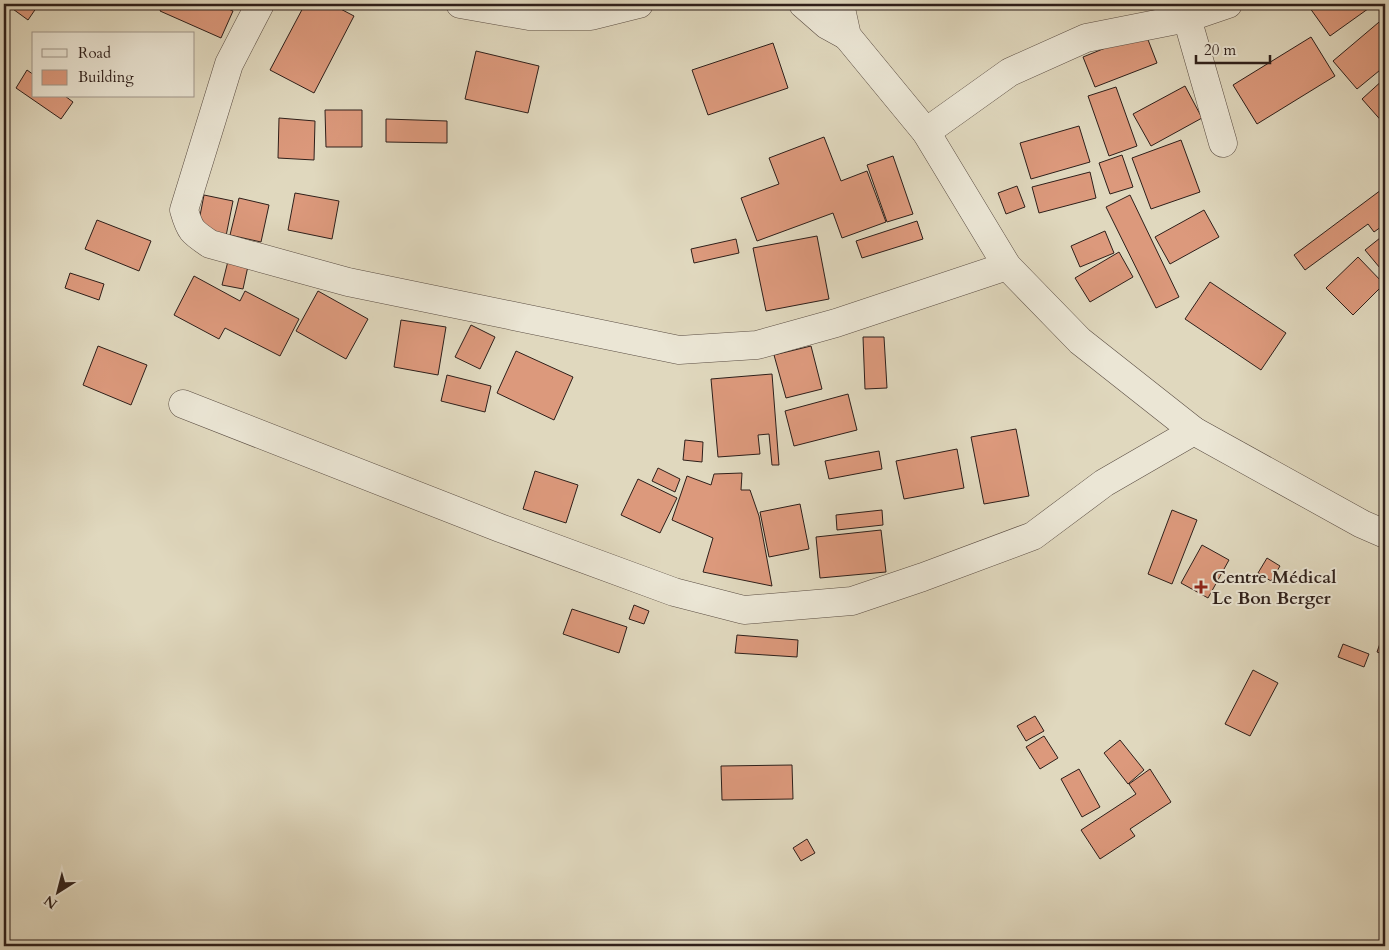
<svg xmlns="http://www.w3.org/2000/svg" width="1389" height="950" font-family="Cardo,serif">
  <style>
    .building { fill: #dc997c; stroke: #2e1f1a }
    .lines { fill: none; stroke-linecap: round; stroke-linejoin: round }
    .minor-casing { stroke: #5a4d43; stroke-width: 29 }
    .minor { stroke: #ebe6d5; stroke-width: 28 }
    .poi-dot { fill: #8f2418; stroke: #ebe6d5; stroke-width: 2 }
    .labels { text-anchor: middle; stroke-width: 4; stroke-linejoin: round; paint-order: stroke }
    .poi-label { font-size: 18px; font-weight: bold; fill: #2e1f1a; stroke: #ebe6d5; text-anchor: start }
  </style>
  <rect width="100%" height="100%" fill="#e0d8be"/>
  <filter id="stains"><feTurbulence type="fractalNoise" baseFrequency=".004" numOctaves="4"/><feColorMatrix values="0 0 0 0 .2 0 0 0 0 .09 0 0 0 0 .02 0 0 0 .5 -.17"/></filter>
  <radialGradient id="worn" r=".72"><stop offset=".6" stop-color="#630" stop-opacity="0"/><stop offset="1" stop-color="#630" stop-opacity=".3"/></radialGradient>
  <!-- building -->
  <g class="building">
    <path d="M6,4H39L28,20Z"/>
    <path d="M163,4H217L233,11L221,38L160,11Z"/>
    <path d="M305,4H331L354,16L314,93L270,70Z"/>
    <path d="M1307,4H1370L1372,6L1330,36Z"/>
    <path d="M1385,17V66L1357,89L1333,61Z"/>
    <path d="M1145,32L1157,63L1095,87L1083,57Z"/>
    <path d="M1311,37L1335,76L1257,124L1233,85Z"/>
    <path d="M773,43L788,88L708,115L692,70Z"/>
    <path d="M476,51L539,66L528,113L465,99Z"/>
    <path d="M27,70L34,75V96H65L73,102L61,119L16,88Z"/>
    <path d="M1385,78V125L1362,99Z"/>
    <path d="M1185,86L1202,118L1151,146L1133,114Z"/>
    <path d="M1116,87L1137,146L1109,156L1088,96Z"/>
    <path d="M325,110H362V147H326Z"/>
    <path d="M279,118L315,121L314,160L278,158Z"/>
    <path d="M386,119L447,121V143L386,142Z"/>
    <path d="M1079,126L1090,162L1031,179L1020,143Z"/>
    <path d="M824,137L841,181L867,171L886,222L842,238L833,213L757,241L741,198L779,184L769,158Z"/>
    <path d="M1181,140L1200,192L1151,209L1132,158Z"/>
    <path d="M1122,155L1133,187L1110,194L1099,163Z"/>
    <path d="M893,156L913,214L887,222L867,165Z"/>
    <path d="M1090,172L1096,198L1039,213L1032,187Z"/>
    <path d="M1017,186L1025,207L1006,214L998,193Z"/>
    <path d="M1385,187V224L1374,232L1368,224L1305,270L1294,255Z"/>
    <path d="M295,193L339,201L332,239L288,230Z"/>
    <path d="M204,195L233,201L226,236L197,231Z"/>
    <path d="M1130,195L1179,297L1156,308L1106,207Z"/>
    <path d="M239,198L269,205L261,242L230,235Z"/>
    <path d="M1204,210L1219,237L1170,264L1155,237Z"/>
    <path d="M97,220L151,241L139,271L85,249Z"/>
    <path d="M917,221L923,239L862,258L856,241Z"/>
    <path d="M1105,231L1114,253L1080,267L1071,246Z"/>
    <path d="M1385,234V274L1365,250Z"/>
    <path d="M817,236L829,299L766,311L753,248Z"/>
    <path d="M736,239L739,253L694,263L691,249Z"/>
    <path d="M1119,252L1133,277L1090,302L1075,278Z"/>
    <path d="M1358,257L1384,284L1353,315L1326,288Z"/>
    <path d="M228,261L248,266L243,289L222,285Z"/>
    <path d="M70,273L104,284L99,300L65,288Z"/>
    <path d="M194,276L240,301L245,291L299,319L280,356L225,328L219,339L174,315Z"/>
    <path d="M1210,282L1286,333L1261,370L1185,319Z"/>
    <path d="M318,291L368,319L346,359L296,331Z"/>
    <path d="M401,320L446,327L438,375L394,367Z"/>
    <path d="M471,325L495,337L480,369L455,357Z"/>
    <path d="M863,337H884L887,388L865,389Z"/>
    <path d="M98,346L147,365L131,405L83,385Z"/>
    <path d="M811,346L822,389L786,398L774,355Z"/>
    <path d="M516,351L573,377L554,420L497,393Z"/>
    <path d="M772,374L779,465H772L769,434L758,435L760,454L718,457L711,379Z"/>
    <path d="M447,375L491,386L485,412L441,401Z"/>
    <path d="M848,394L857,430L794,446L785,411Z"/>
    <path d="M1016,429L1029,496L984,504L971,437Z"/>
    <path d="M685,440L703,442L702,462L683,460Z"/>
    <path d="M957,449L964,488L904,499L896,461Z"/>
    <path d="M879,451L882,469L829,479L825,461Z"/>
    <path d="M658,468L680,479L675,492L652,481Z"/>
    <path d="M535,471L578,485L566,523L523,509Z"/>
    <path d="M742,473L741,490H750L759,516L772,586L703,572L713,538L672,520L687,476L711,485L714,474Z"/>
    <path d="M638,479L677,498L660,533L621,515Z"/>
    <path d="M800,504L809,549L769,557L760,512Z"/>
    <path d="M882,510L883,525L837,530L836,515Z"/>
    <path d="M1172,510L1197,520L1172,584L1148,574Z"/>
    <path d="M881,530L886,572L820,578L816,537Z"/>
    <path d="M1202,545L1229,560L1208,598L1181,583Z"/>
    <path d="M1267,558L1280,566L1271,581L1258,573Z"/>
    <path d="M634,605L649,611L644,624L629,619Z"/>
    <path d="M572,609L627,627L619,653L563,634Z"/>
    <path d="M1385,629V655L1377,652Z"/>
    <path d="M737,635L798,640L797,657L735,653Z"/>
    <path d="M1343,644L1369,654L1364,667L1338,657Z"/>
    <path d="M1253,670L1278,683L1250,736L1225,724Z"/>
    <path d="M1035,716L1044,731L1026,741L1017,726Z"/>
    <path d="M1044,736L1058,758L1040,769L1026,747Z"/>
    <path d="M1120,740L1144,770L1128,784L1104,753Z"/>
    <path d="M792,765L793,799L722,800L721,766Z"/>
    <path d="M1079,769L1100,807L1082,817L1061,779Z"/>
    <path d="M1150,769L1171,802L1130,829L1135,836L1100,859L1081,830L1136,794L1129,784Z"/>
    <path d="M807,839L815,853L801,861L793,848Z"/>
  </g>
  <g class="lines">
    <!-- minor casing -->
    <g class="minor-casing">
      <g id="minor">
        <path d="M260,4L229,64L184,210C190,231 192,232 210,244L348,282L679,350L757,345L836,323L1007,266"/>
        <path d="M460,4L529,16H591L639,4"/>
        <path d="M803,4L827,25L847,36"/>
        <path d="M840,4L847,36L926,132L1007,266L1080,341L1194,431L1362,524L1385,534"/>
        <path d="M1187,18L1223,143"/>
        <path d="M926,132L1010,72L1086,38L1187,18L1228,4"/>
        <path d="M183,404L500,528L674,592L744,610L852,601L923,577L1033,536L1104,483L1194,431"/>
      </g>
    </g>
    <!-- minor -->
    <use href="#minor" class="minor"/>
  </g>
  <!-- markers -->
  <path class="poi-dot" d="M1198.5 579.5h5v5h5v5h-5v5h-5v-5h-5v-5h5z"/>
  <g class="labels">
    <!-- poi labels -->
    <g class="poi-label">
      <text x="1212" y="583">Centre Médical<tspan x="1212" dy="21">Le Bon Berger</tspan></text>
    </g>
  </g>
  <!-- margin -->
  <rect width="1389" height="950" fill="none" stroke="#e0d8be" stroke-width="20"/>
  <rect x="5" y="5" width="1379" height="940" fill="none" stroke="#2e1f1a" stroke-width="2.5"/>
  <rect x="10" y="10" width="1369" height="930" fill="none" stroke="#2e1f1a"/>
  <!-- legend -->
  <rect x="32" y="32" width="162" height="65" fill="#ebe6d5" stroke="#9f968a"/>
  <rect x="42" y="49" width="25" height="8" fill="#ebe6d5" stroke="#9f968a"/>
  <text x="78" y="58" font-size="15" fill="#2e1f1a">Road</text>
  <rect x="42" y="70" width="25" height="15" fill="#dc997c" stroke="#9f968a"/>
  <text x="78" y="82" font-size="15" fill="#2e1f1a">Building</text>
  <!-- north arrow -->
  <g transform="translate(58 892) rotate(216)" stroke="#ebe6d5" stroke-width="4" paint-order="stroke">
  <path d="M0-4L9 19L0 12L-9 19Z" fill="#2e1f1a"/>
  <text y="-8" font-size="14" font-weight="bold" text-anchor="middle" fill="#2e1f1a">N</text>
  </g>
  <!-- scale -->
  <path d="M1196 55v8h74v-8" fill="none" stroke="#2e1f1a" stroke-width="2.5"/>
  <text x="1204" y="55" font-size="15" fill="#2e1f1a" stroke="#ebe6d5" stroke-width="4" paint-order="stroke">20 m</text>
  <rect width="100%" height="100%" filter="url(#stains)"/>
  <rect width="100%" height="100%" fill="url(#worn)"/>
</svg>
